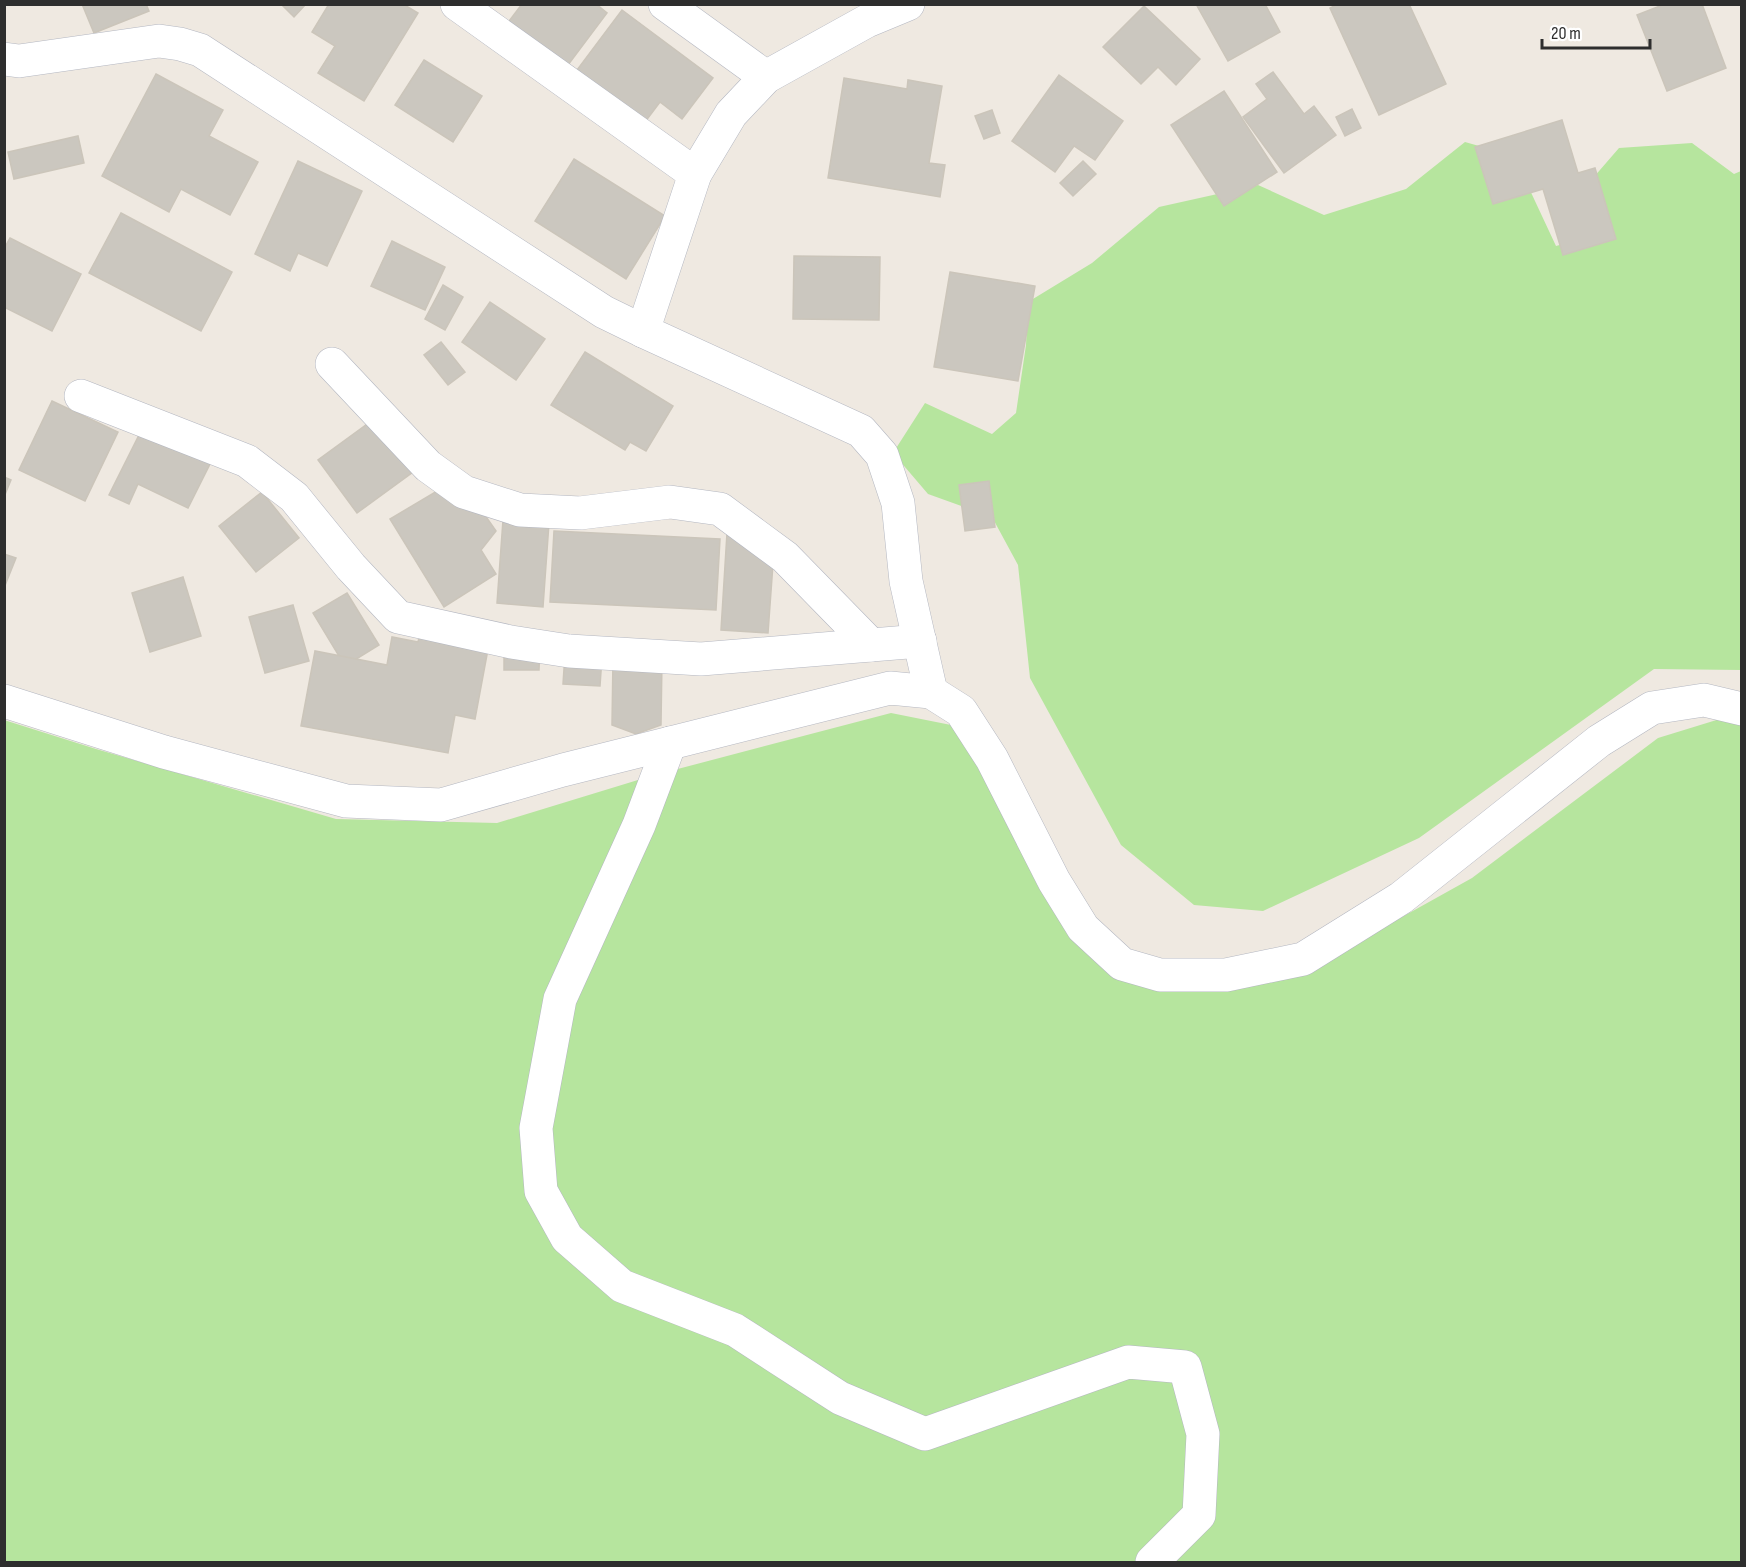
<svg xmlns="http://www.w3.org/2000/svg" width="1746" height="1567" font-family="'Sofia Sans Condensed',sans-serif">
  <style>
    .green { fill: #b6e59e }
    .building { fill: #cbc7bf; stroke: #cbc5ba; stroke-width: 1.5 }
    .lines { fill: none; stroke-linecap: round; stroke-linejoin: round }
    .street-casing { stroke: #b4b7c1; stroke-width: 34 }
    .secondary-casing { stroke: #b4b7c1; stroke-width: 34 }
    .street { stroke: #fff; stroke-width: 33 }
    .secondary { stroke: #fff; stroke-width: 33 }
  </style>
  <rect width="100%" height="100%" fill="#efe9e1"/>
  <!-- green -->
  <g class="green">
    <path d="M1465,142L1514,156L1556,246L1612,230L1593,178L1619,148L1692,143L1734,174L1741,171V670L1654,669L1419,838L1263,911L1194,905L1121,845L1030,678L1018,565L992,517L928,494L893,453L925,403L992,434L1016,413L1026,345L1028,302L1092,263L1159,207L1258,185L1324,215L1406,189Z"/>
    <path d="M891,713L976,730L1120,955L1154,973L1350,946L1472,878L1658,738L1723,718L1741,722V1562H5L4,720L96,749L336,819L497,823L651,776Z"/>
  </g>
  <!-- building -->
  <g class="building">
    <path d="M82,4H146L149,11L94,33Z"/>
    <path d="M281,4H306L294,17Z"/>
    <path d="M329,4H403L418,13L364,101L318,73L335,46L312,32Z"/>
    <path d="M522,4H596L607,13L565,69L506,25Z"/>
    <path d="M1196,4H1265L1280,32L1228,61Z"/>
    <path d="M1338,4H1409L1446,84L1379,115L1330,8Z"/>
    <path d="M1665,4H1702L1726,68L1667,91L1637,15Z"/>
    <path d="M1144,6L1200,59L1176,85L1158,67L1141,84L1103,47Z"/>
    <path d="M622,10L713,78L682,119L660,102L639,130L571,78Z"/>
    <path d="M424,60L482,96L453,142L395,105Z"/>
    <path d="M1273,72L1304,114L1314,106L1336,135L1284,173L1243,117L1267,99L1256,84Z"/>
    <path d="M156,74L223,110L209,136L258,162L230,215L181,189L169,212L102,176Z"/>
    <path d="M1059,75L1123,121L1095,160L1074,146L1055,172L1012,141Z"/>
    <path d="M844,78L907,89L908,80L942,86L929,163L945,165L940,197L828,178Z"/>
    <path d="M1224,91L1277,172L1224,206L1171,125Z"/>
    <path d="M1352,109L1361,128L1345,136L1336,117Z"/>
    <path d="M992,110L1000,133L984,139L975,116Z"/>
    <path d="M1562,120L1578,173L1595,168L1616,239L1563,255L1543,189L1493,204L1475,147Z"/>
    <path d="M78,136L84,163L14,179L8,152Z"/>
    <path d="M574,159L665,216L626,279L535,221Z"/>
    <path d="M298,161L362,191L327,266L298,253L290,271L255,254Z"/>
    <path d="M1083,161L1096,174L1073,196L1060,183Z"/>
    <path d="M121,213L232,272L201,331L89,273Z"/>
    <path d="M10,238L81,274L52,331L4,307V249Z"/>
    <path d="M392,241L445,267L425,310L371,286Z"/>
    <path d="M794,256L880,257L879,320L793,319Z"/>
    <path d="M950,272L1035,286L1018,381L934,367Z"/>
    <path d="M443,285L463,297L445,330L425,319Z"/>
    <path d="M490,302L545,339L516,380L462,342Z"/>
    <path d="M441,342L465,372L448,385L424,355Z"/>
    <path d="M585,352L673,406L646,451L630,442L625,450L551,405Z"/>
    <path d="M52,401L118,432L85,501L19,470Z"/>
    <path d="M385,411L424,464L357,513L318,460Z"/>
    <path d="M143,427L212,460L188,508L138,484L129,504L109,495Z"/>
    <path d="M4,477L11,480L4,497Z"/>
    <path d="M459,478L496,531L481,550L496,574L444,607L390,519Z"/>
    <path d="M989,481L995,527L965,531L959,485Z"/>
    <path d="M262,492L299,538L256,572L219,526Z"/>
    <path d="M503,520L549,523L543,607L497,603Z"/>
    <path d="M554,531L720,539L716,610L550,602Z"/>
    <path d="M727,533L775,536L768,633L721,630Z"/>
    <path d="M4,554L16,558L4,588Z"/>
    <path d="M183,577L201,636L150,652L132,593Z"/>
    <path d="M347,593L379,645L345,666L313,613Z"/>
    <path d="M293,605L309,661L265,673L249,617Z"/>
    <path d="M423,621L491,633L475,719L455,715L448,753L301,726L315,651L387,665L392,637L418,642Z"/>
    <path d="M504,644H540L539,670H504Z"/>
    <path d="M565,654L602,657L600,686L563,684Z"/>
    <path d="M613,659L662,660L661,725L636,734L612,725Z"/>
  </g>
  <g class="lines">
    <!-- street casing -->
    <g class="street-casing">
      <g id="street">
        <path d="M457,4L695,174"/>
        <path d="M665,4L766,77"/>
        <path d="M4,59L19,61L159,41L180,44L200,50L604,312L643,331"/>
        <path d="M332,364L428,466L464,492L520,510L580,513L670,502L720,509L785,557L871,645"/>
        <path d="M81,396L247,461L294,497L351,567L398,617L511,642L569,651L701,659L920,641"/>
        <path d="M670,743L639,825L560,999L536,1128L541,1191L567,1238L622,1286L735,1330L840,1398L925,1434L1128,1362L1185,1367L1203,1434L1199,1515L1152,1562"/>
      </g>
    </g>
    <!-- secondary casing -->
    <g class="secondary-casing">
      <g id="secondary">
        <path d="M908,4L867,21L766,77L731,114L695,174L643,331L861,431L882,455L898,503L906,581L931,692"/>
        <path d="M4,701L164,752L346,801L441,805L563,770L890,688L931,692L961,711L992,759L1054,881L1083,928L1122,964L1160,975H1226L1303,959L1401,898L1599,741L1652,708L1704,700L1742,709"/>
      </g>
    </g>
    <!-- street -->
    <use href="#street" class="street"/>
    <!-- secondary -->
    <use href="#secondary" class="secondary"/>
  </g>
  <!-- border -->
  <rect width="1746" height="1567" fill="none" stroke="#2e2e2e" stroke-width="12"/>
  <!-- scale -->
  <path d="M1542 39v9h108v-9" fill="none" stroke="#2e2e2e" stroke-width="3"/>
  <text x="1551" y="39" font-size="18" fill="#2e2e2e" stroke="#ffffff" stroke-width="4.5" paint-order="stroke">20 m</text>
</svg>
